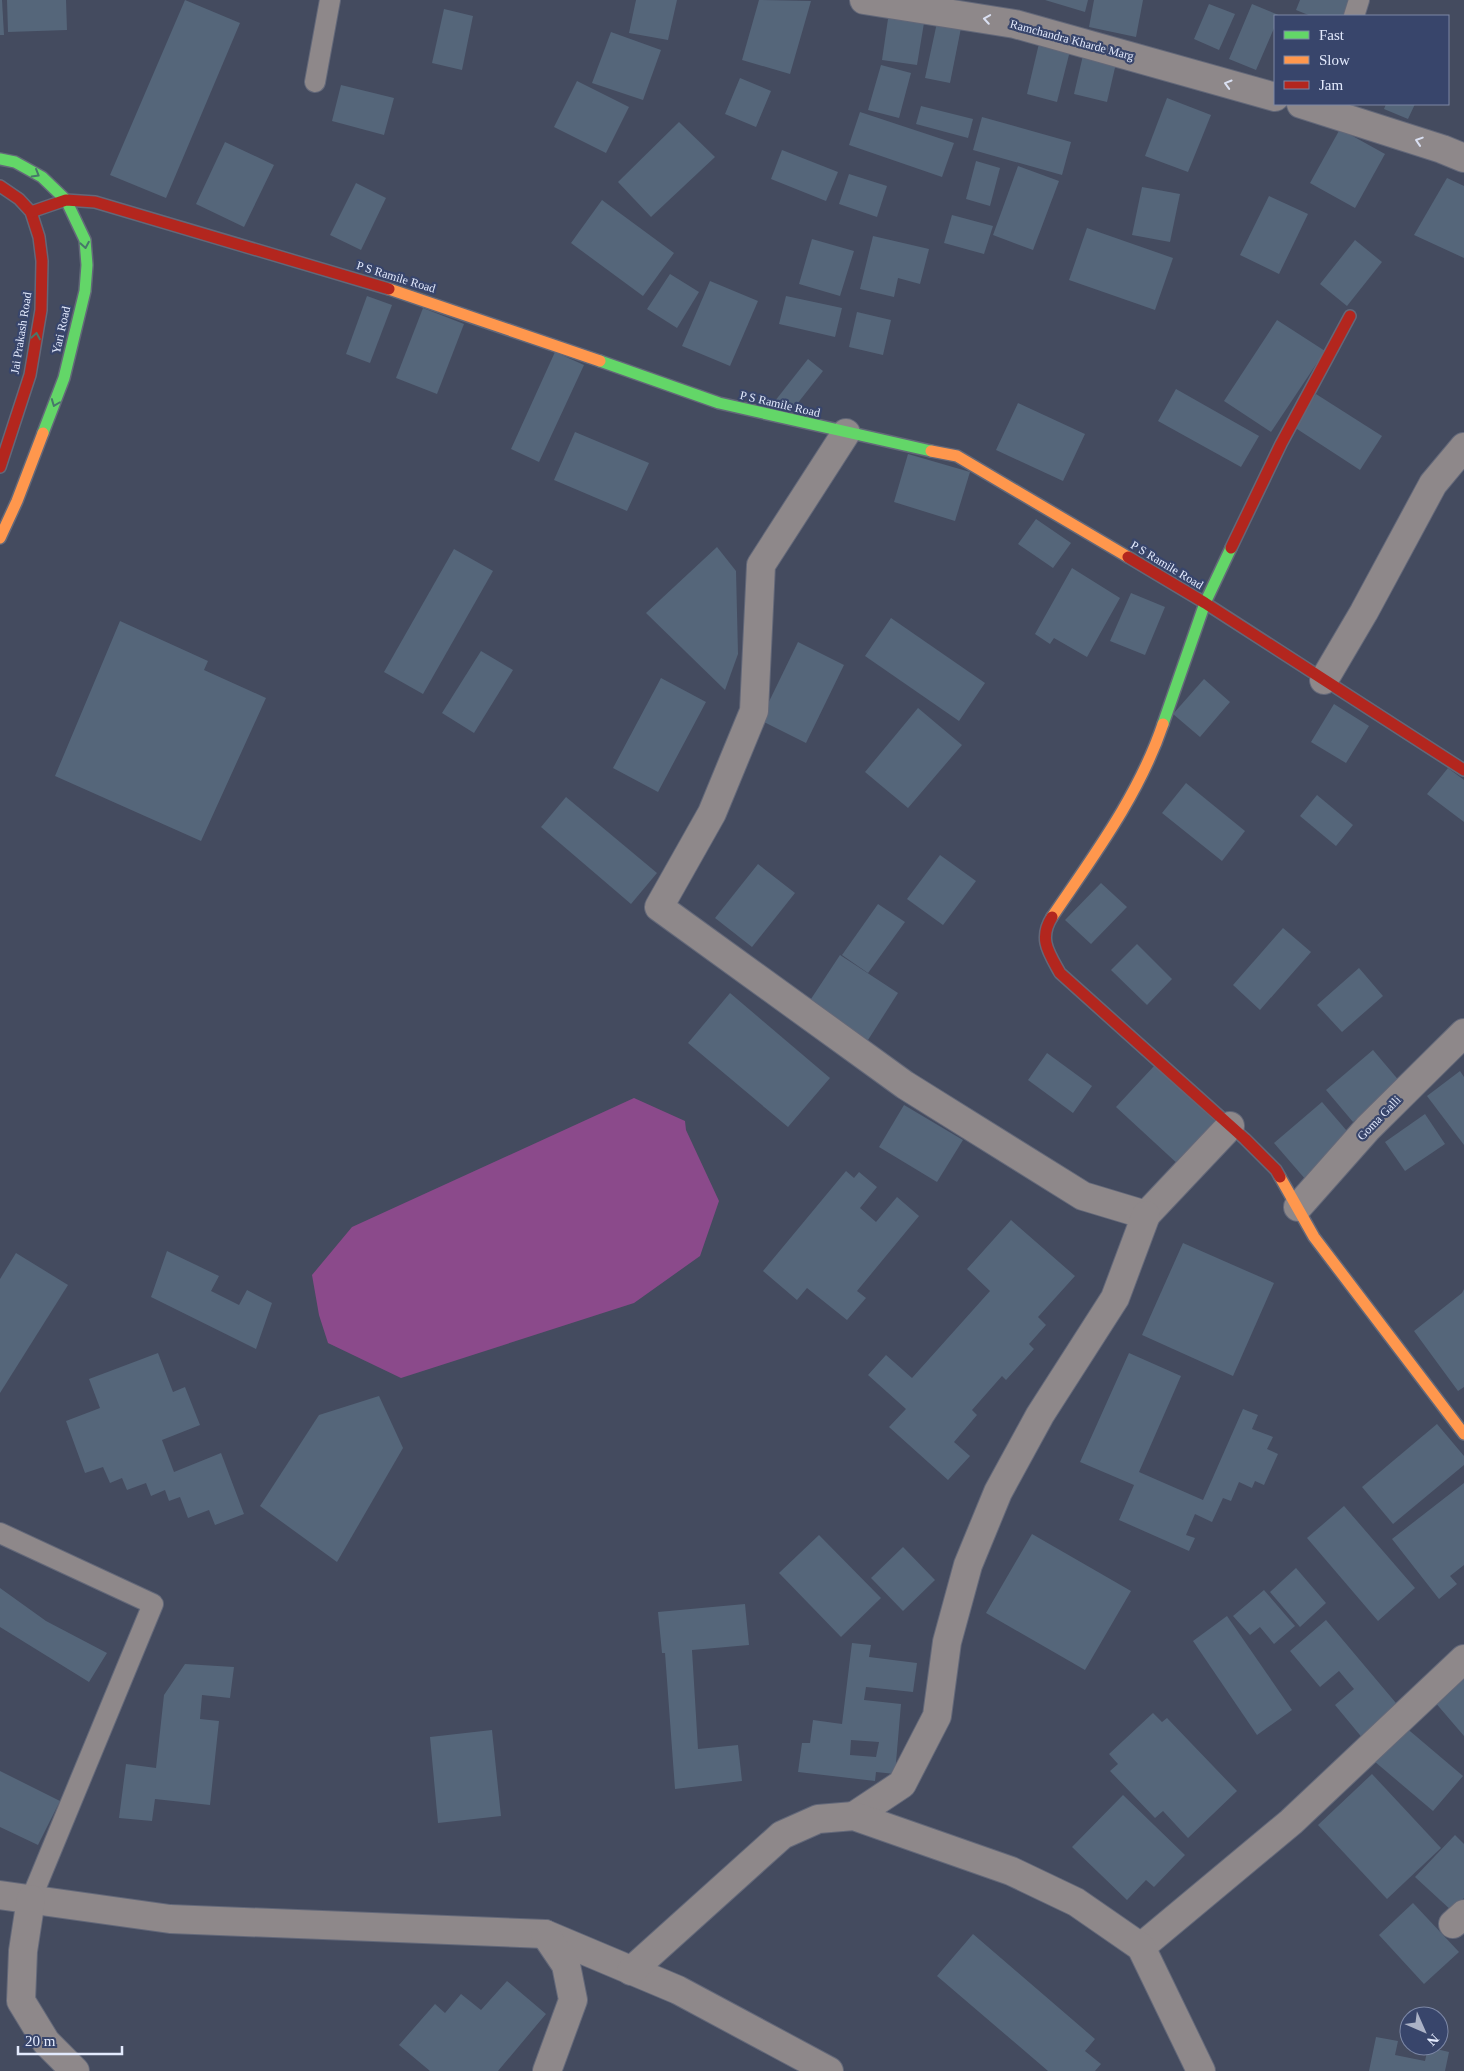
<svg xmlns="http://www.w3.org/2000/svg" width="1464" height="2071" font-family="'Times New Roman',serif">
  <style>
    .green { fill: #8b4a8b }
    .building { fill: #55667a; fill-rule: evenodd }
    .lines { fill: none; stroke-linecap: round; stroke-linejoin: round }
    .lane-casing { stroke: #636879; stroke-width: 22 }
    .street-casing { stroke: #636879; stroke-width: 30 }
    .fast-casing { stroke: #636879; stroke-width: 14 }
    .slow-casing { stroke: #636879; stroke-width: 14 }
    .jam-casing { stroke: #636879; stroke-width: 14 }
    .lane { stroke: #8e888a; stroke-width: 20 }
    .street { stroke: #8e888a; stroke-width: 28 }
    .fast { stroke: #63d668; stroke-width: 11 }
    .slow { stroke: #ff974d; stroke-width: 11 }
    .jam { stroke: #b3261e; stroke-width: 11 }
    .oneway { stroke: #dae0f2 }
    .oneway2 { stroke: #47786a }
    .labels { text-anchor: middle; stroke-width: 4.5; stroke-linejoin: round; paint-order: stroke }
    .street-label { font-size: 12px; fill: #e3eafd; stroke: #38456b }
  </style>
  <rect width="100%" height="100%" fill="#444b5f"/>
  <!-- green -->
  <path class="green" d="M634,1098L685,1121L686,1130L719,1201L700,1256L634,1303L401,1378L328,1343L319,1315L312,1275L352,1227Z"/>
  <!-- building -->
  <g class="building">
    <path d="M0,0H2L4,35H0Z"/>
    <path d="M7,0H66L67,30L8,32Z"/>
    <path d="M185,0L240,23L166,198L110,175Z"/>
    <path d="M636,0H677L668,40L629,33Z"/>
    <path d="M759,0L811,1L790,74L742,60Z"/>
    <path d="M1045,0H1088L1085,12Z"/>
    <path d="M1094,0H1143L1136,37L1089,27Z"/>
    <path d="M1300,0H1354L1347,16H1311L1296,10Z"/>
    <path d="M1209,4L1235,14L1219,50L1194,39Z"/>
    <path d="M1252,4L1281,16H1275V26L1256,70L1229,59Z"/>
    <path d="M444,9L473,16L462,70L432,63Z"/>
    <path d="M889,12L925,17L917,65L882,60Z"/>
    <path d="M938,18L962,23L950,83L925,78Z"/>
    <path d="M611,32L661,50L643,100L592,83Z"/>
    <path d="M1041,35L1072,43L1057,102L1027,94Z"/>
    <path d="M1084,51L1117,59L1107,102L1074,94Z"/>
    <path d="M881,65L911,73L899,118L868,110Z"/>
    <path d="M740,78L771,91L756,127L725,114Z"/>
    <path d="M577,81L629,107L606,153L554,127Z"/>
    <path d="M341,85L394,98L384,135L332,121Z"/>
    <path d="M1167,98L1211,115L1188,172L1145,156Z"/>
    <path d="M1386,104H1415L1408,119L1384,109Z"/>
    <path d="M921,106L973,119L968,138L916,124Z"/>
    <path d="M860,112L954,143L942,177L849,145Z"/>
    <path d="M982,117L1071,142L1062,175L973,150Z"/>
    <path d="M679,122L715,157L651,217L618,182Z"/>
    <path d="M1340,129L1385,154L1355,208L1310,183Z"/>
    <path d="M225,142L274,165L244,227L196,204Z"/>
    <path d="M782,150L838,172L826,201L771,179Z"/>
    <path d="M976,161L1000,168L990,206L966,199Z"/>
    <path d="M1018,166L1059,181L1033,250L993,235Z"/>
    <path d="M849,174L887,186L877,217L839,204Z"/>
    <path d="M1447,178L1464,186V258L1414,235Z"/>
    <path d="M356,183L386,198L361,250L330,235Z"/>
    <path d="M1142,187L1180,194L1170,242L1132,235Z"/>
    <path d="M1269,196L1308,214L1279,274L1240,255Z"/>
    <path d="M602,200L674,253L643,296L571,243Z"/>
    <path d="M952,215L993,226L984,254L944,243Z"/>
    <path d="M1087,228L1173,258L1155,310L1069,280Z"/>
    <path d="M873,236L929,249L920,284L898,278L894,297L860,289Z"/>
    <path d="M812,239L854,251L840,296L799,284Z"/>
    <path d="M1355,240L1382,262L1347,306L1320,284Z"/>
    <path d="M670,274L699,292L677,328L647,309Z"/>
    <path d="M710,281L758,301L730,366L682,346Z"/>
    <path d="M367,296L392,305L370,363L346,354Z"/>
    <path d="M786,296L842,308L835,337L779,324Z"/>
    <path d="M423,308L464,324L437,394L396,378Z"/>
    <path d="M857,312L891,320L883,355L849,347Z"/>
    <path d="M1277,320L1325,351L1271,432L1224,401Z"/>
    <path d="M555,352L584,365L539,462L511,449Z"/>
    <path d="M808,359L823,371L786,418L771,406Z"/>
    <path d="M1176,389L1259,436L1241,467L1158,421Z"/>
    <path d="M1316,394L1382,436L1360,470L1294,427Z"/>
    <path d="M1018,403L1085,434L1063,481L996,450Z"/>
    <path d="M575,432L649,463L627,511L554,480Z"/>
    <path d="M908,454L970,472L955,521L894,502Z"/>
    <path d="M1036,519L1071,543L1053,568L1018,544Z"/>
    <path d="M717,547L736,571L738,654L725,690L646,613Z"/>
    <path d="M454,549L493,571L423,694L384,672Z"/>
    <path d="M1072,568L1120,598L1087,657L1054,638L1050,644L1035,634Z"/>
    <path d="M1131,593L1165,607L1145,655L1110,641Z"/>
    <path d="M891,618L985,683L959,721L865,656Z"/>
    <path d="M120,621L208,661L204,670L266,698L201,841L55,776Z"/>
    <path d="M798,642L844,665L806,743L760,720Z"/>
    <path d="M481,651L513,670L474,733L442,713Z"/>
    <path d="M661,678L706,702L658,792L613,768Z"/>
    <path d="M1204,679L1230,702L1200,737L1173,714Z"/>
    <path d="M1334,704L1369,726L1346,763L1311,742Z"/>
    <path d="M918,708L962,745L908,808L865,772Z"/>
    <path d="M1448,768L1464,780V822L1427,794Z"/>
    <path d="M1186,783L1245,831L1222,861L1162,813Z"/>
    <path d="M1317,795L1353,825L1336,846L1300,816Z"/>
    <path d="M566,797L657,873L631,904L541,827Z"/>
    <path d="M940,855L976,881L943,925L907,899Z"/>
    <path d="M758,864L795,893L752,947L715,918Z"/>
    <path d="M1101,883L1127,907L1091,944L1065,920Z"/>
    <path d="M878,904L905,922L868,973L842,955Z"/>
    <path d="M1283,928L1311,952L1260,1010L1233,985Z"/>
    <path d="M1137,944L1172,979L1147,1005L1111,970Z"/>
    <path d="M840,955L898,993L868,1040L809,1002Z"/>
    <path d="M1359,968L1383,996L1342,1032L1317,1005Z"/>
    <path d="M730,993L830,1078L788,1127L688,1043Z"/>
    <path d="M1373,1050L1401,1083L1353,1122L1326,1090Z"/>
    <path d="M1047,1053L1092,1086L1073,1113L1028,1080Z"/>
    <path d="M1155,1065L1219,1125L1180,1166L1116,1107Z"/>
    <path d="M1460,1071L1464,1077V1145L1427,1096Z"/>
    <path d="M1322,1102L1353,1138L1306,1180L1274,1143Z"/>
    <path d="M904,1105L963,1140L937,1182L879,1147Z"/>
    <path d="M1425,1114L1445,1144L1405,1171L1385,1142Z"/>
    <path d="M846,1171L854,1178L859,1172L877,1187L860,1208L876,1222L897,1197L919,1216L857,1291L866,1298L847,1320L807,1288L797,1300L763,1271Z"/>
    <path d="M1011,1220L1075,1276L1038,1317L1046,1325L1029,1344L1034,1349L1006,1380L1002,1376L972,1410L977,1415L954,1442L970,1456L948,1480L889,1427L906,1409L868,1375L886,1355L912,1378L990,1291L967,1269Z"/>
    <path d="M1183,1243L1274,1283L1233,1376L1142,1335Z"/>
    <path d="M167,1251L219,1276L211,1291L239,1305L247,1290L272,1303L256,1349L151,1297Z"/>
    <path d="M16,1253L68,1285L0,1393V1279Z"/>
    <path d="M1464,1289V1387L1458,1391L1414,1331L1462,1293Z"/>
    <path d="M158,1353L173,1392L185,1387L200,1425L162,1440L174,1472L221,1453L244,1514L215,1525L209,1510L188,1518L180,1497L169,1501L165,1490L151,1496L146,1483L127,1490L122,1478L110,1483L103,1467L85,1473L66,1421L100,1408L89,1379Z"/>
    <path d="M1129,1353L1181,1376L1139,1472L1203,1500L1243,1409L1258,1415L1252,1429L1273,1437L1267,1449L1278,1454L1264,1485L1255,1481L1252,1488L1239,1482L1231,1501L1223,1498L1212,1522L1195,1514L1186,1535L1195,1538L1189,1551L1119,1520L1134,1485L1080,1462Z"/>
    <path d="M379,1396L403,1448L337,1562L260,1506L319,1415Z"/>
    <path d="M1437,1424L1464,1456V1465L1393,1524L1362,1487Z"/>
    <path d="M1464,1483V1565L1450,1576L1457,1584L1439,1599L1392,1539Z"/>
    <path d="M1344,1506L1415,1588L1378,1621L1307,1538Z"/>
    <path d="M1032,1534L1131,1591L1085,1670L986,1613Z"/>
    <path d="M819,1535L881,1598L841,1637L779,1573Z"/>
    <path d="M903,1547L935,1580L903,1611L871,1578Z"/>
    <path d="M1296,1568L1326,1603L1300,1627L1270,1592Z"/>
    <path d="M0,1588L46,1621L107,1653L89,1682L0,1627Z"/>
    <path d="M1264,1590L1295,1626L1274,1644L1260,1627L1250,1635L1233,1616Z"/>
    <path d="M745,1604L749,1645L692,1650L698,1749L738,1745L742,1781L675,1789L665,1653H662L658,1612Z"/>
    <path d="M1227,1616L1292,1710L1257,1735L1193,1641Z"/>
    <path d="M1326,1620L1401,1709L1364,1740L1335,1705L1354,1689L1339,1671L1320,1687L1290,1651Z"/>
    <path d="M852,1643L871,1645L869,1657L917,1663L913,1692L866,1687L864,1700L901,1704L895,1774L876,1772L875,1781L798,1772L802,1743H810L813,1720L842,1724ZM851,1740L879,1742L876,1757L850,1755Z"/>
    <path d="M185,1664L234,1667L230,1698L202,1695L200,1719L219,1721L210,1805L155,1799L152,1821L119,1818L126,1764L156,1768L164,1695Z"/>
    <path d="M1464,1675V1736L1434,1701Z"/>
    <path d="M1153,1713L1162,1722L1167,1718L1237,1791L1188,1838L1163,1811L1155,1818L1110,1771L1118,1764L1109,1754Z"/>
    <path d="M1404,1726L1463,1776L1433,1811L1374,1761Z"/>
    <path d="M492,1730L501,1816L438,1823L430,1737Z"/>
    <path d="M0,1771L60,1801L38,1845L0,1827Z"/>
    <path d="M1372,1774L1441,1848L1387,1899L1318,1825Z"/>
    <path d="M1123,1795L1185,1855L1154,1887L1146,1880L1127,1900L1072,1847Z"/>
    <path d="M1455,1835L1464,1844V1898L1452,1911L1415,1877Z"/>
    <path d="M1413,1903L1459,1952L1424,1984L1379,1935Z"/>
    <path d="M973,1934L1095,2039L1085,2051L1101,2064L1095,2071H1048L937,1976Z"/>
    <path d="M507,1981L546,2014L498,2071H430L399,2045L435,2004L445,2013L461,1994L481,2010Z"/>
    <path d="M1376,2037L1398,2041L1395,2055L1425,2061L1428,2047L1449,2052L1445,2071H1369Z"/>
  </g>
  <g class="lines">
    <!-- lane casing -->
    <g class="lane-casing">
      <g id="lane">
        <path d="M1354,16L1359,0"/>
        <path d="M315,82L330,0"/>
        <path d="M0,1533L153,1604L31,1899"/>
      </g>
    </g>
    <!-- street casing -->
    <g class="street-casing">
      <g id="street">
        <path d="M864,0L1015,24L1275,97"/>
        <path d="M1301,104L1442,149L1464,158"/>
        <path d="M846,433L761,565L754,711L712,813L659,907L905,1085L1083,1196L1146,1215L1230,1126"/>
        <path d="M1324,680L1364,612L1433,484L1464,447"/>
        <path d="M1298,1207L1368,1128L1464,1033"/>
        <path d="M854,1816L902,1784L937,1716L947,1642L968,1565L998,1492L1040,1415L1115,1298L1146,1215"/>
        <path d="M0,1895L170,1919L545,1934L678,1990L829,2071"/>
        <path d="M31,1899L23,1951L21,2001L46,2042L75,2071"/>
        <path d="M1453,1924L1464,1914"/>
        <path d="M545,1934L566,1965L573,2000L547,2071"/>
        <path d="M1141,1947L1291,1822L1464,1659"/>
        <path d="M631,1971L782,1835L818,1819L854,1816L1011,1871L1076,1902L1141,1947L1201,2071"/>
      </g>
    </g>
    <!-- fast casing -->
    <g class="fast-casing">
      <g id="fast">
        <path d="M0,159L15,162L42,177L66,200L85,240L87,265L85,291L64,378L43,433"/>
        <path d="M600,361L719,403L931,451"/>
        <path d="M1163,724L1205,603L1231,548"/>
      </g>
    </g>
    <!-- slow casing -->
    <g class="slow-casing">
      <g id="slow">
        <path d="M389,289L600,361"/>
        <path d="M931,451L957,456L1128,557"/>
        <path d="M0,538L17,501L43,433"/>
        <path d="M1052,917C1094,855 1139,795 1163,724"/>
        <path d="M1280,1177L1314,1237L1464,1434"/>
      </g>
    </g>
    <!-- jam casing -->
    <g class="jam-casing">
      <g id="jam">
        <path d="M0,186L19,199L31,212L39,237L42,261L41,310L30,375L0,467"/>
        <path d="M31,212L66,200L95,202L389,289"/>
        <path d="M1231,548L1281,444L1350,316"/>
        <path d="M1128,557L1205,603L1464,770"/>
        <path d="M1052,917C1038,939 1049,953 1060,973L1245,1139L1276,1170L1280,1177"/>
      </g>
    </g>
    <!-- lane -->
    <use href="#lane" class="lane"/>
    <!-- street -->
    <use href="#street" class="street"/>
    <!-- fast -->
    <use href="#fast" class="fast"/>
    <!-- slow -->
    <use href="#slow" class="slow"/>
    <!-- jam -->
    <use href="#jam" class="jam"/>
  </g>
  <!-- one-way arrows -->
  <defs><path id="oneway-chevron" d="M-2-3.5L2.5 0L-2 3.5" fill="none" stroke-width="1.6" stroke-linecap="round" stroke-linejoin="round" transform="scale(1.25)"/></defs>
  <g class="oneway">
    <use href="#oneway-chevron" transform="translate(987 19) rotate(-171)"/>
    <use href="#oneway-chevron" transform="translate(1228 84) rotate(-164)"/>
    <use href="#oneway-chevron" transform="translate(1419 141) rotate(-162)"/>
  </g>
  <g class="oneway2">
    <use href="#oneway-chevron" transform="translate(36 174) rotate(30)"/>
    <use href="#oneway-chevron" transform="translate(85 245) rotate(80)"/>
    <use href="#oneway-chevron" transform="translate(36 336) rotate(-80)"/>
    <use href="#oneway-chevron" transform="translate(55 403) rotate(111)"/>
  </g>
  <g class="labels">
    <!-- street labels -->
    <g class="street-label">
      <text transform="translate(1072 40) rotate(15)" y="4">Ramchandra Kharde Marg</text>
      <text transform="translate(396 277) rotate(17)" y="4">P S Ramile Road</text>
      <text transform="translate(61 330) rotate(-77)" y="4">Yari Road</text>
      <text transform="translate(21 333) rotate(-81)" y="4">Jai Prakash Road</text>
      <text transform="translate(780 404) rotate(13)" y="4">P S Ramile Road</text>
      <text transform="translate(1167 565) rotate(31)" y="4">P S Ramile Road</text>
      <text transform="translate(1379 1118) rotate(-46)" y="4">Goma Galli</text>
    </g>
  </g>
  <!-- legend -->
  <rect x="1274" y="15" width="175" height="90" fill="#38456b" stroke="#7c87a5"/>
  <rect x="1284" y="31" width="25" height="8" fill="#63d668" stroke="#7c87a5"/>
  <text x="1319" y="40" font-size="15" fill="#e3eafd">Fast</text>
  <rect x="1284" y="56" width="25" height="8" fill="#ff974d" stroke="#7c87a5"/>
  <text x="1319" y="65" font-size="15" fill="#e3eafd">Slow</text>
  <rect x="1284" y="81" width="25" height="8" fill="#b3261e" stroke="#7c87a5"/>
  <text x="1319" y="90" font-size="15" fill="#e3eafd">Jam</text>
  <!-- north arrow -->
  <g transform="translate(1424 2031) rotate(135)"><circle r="24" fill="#38456b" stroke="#7c87a5"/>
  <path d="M0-4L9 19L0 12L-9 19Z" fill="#abb2c6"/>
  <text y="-8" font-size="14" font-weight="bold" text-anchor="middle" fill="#e3eafd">N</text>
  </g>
  <!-- scale -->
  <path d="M18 2046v8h104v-8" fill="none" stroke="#e3eafd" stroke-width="2.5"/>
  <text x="25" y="2046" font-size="15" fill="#e3eafd" stroke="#38456b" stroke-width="4" paint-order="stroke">20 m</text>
</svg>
